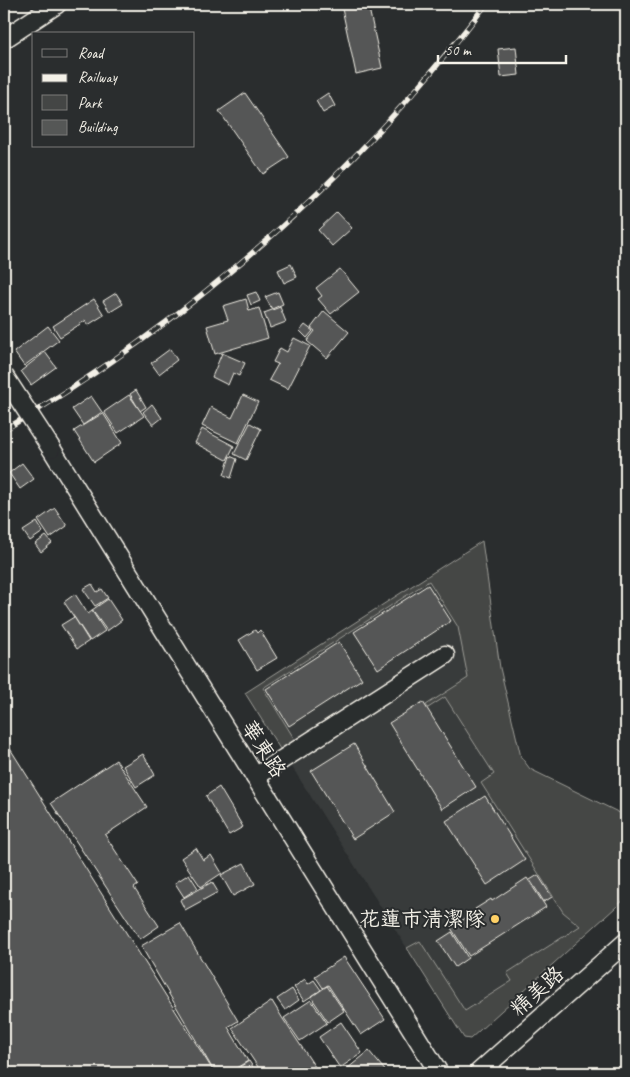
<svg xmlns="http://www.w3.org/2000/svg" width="630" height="1077" font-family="Caveat,'LXGW WenKai TC',sans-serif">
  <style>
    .built { fill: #373a3a }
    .green { fill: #444645; stroke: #9c9c96 }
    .building { fill: #555756; stroke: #f4f1e8 }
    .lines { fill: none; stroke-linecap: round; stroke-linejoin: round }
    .minor-casing { stroke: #f4f1e8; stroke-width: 21 }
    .minor { stroke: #2a2d2e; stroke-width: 18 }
    .rail-casing { stroke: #f4f1e8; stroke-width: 5.5 }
    .rail { stroke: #2a2d2e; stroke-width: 4; stroke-dasharray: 11; stroke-linecap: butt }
    .minor-bridge-casing { stroke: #f4f1e8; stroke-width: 21; stroke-linecap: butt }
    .minor-bridge { stroke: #2a2d2e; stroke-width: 18 }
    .poi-dot { fill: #ffd166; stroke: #2a2d2e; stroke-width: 2 }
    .labels { text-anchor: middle; stroke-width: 4; stroke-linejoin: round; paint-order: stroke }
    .street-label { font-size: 21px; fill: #f4f1e8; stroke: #2a2d2e }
    .poi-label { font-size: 21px; fill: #f4f1e8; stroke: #2a2d2e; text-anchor: end }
  </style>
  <rect width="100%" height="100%" fill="#2a2d2e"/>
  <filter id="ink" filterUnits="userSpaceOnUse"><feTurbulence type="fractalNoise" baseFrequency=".02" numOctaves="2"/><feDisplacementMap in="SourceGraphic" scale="10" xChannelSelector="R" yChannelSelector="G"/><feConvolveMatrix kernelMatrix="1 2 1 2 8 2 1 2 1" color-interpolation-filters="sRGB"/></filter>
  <g filter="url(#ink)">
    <!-- built -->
    <path class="built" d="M482,541L500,668L521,757L530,769L626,816V898L470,1039L464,1038L245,693Z"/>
    <!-- green -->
    <path class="green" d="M482,541L500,668L521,757L530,769L626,816V898L470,1039L464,1038L407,948L420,941L465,1011L512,981L507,973L580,926L563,912L481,783L494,774L445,697L428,708L426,705L468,678L458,627L429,581L263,688L295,740L280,749L245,693Z"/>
    <!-- building -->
    <g class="building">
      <path d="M341,4H368L382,68L356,74Z"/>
      <path d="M516,47L519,75L501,77L498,49Z"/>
      <path d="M245,93L289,157L263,174L219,111Z"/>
      <path d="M328,93L335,106L323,113L316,101Z"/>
      <path d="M337,212L352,228L332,246L318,230Z"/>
      <path d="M291,264L297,277L284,283L278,270Z"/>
      <path d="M340,269L359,292L331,314L318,299L322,296L316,288Z"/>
      <path d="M256,292L260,301L251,305L247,295Z"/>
      <path d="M278,292L283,304L272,309L265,297Z"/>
      <path d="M116,293L123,304L110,312L103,301Z"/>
      <path d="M94,299L104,315L88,325L85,321L60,337L53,326Z"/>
      <path d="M246,299L249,311L259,308L268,338L215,354L207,326L228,320L223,306Z"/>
      <path d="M280,307L286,322L270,328L264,313Z"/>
      <path d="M324,311L349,332L327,358L307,341L315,331L311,328Z"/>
      <path d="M305,325L313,331L307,338L300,331Z"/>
      <path d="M48,326L59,340L24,366L14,352Z"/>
      <path d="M294,338L310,346L288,389L269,380L278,364L273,362L280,348L287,352Z"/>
      <path d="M170,349L177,360L159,374L151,363Z"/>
      <path d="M45,352L56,367L31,385L21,371Z"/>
      <path d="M222,353L245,363L239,376L233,373L228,385L212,377Z"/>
      <path d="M136,390L146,407L140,411L130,394Z"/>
      <path d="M129,395L144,416L118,433L104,412Z"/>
      <path d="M243,395L258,402L238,443L202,426L211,407L232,418Z"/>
      <path d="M91,396L102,412L83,425L72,409Z"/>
      <path d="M152,404L162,418L153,425L143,412Z"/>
      <path d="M103,413L122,443L94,462L74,431Z"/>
      <path d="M250,423L261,429L246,460L234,454Z"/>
      <path d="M202,429L234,446L227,460L195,443Z"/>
      <path d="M230,456L237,459L231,478L224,475Z"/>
      <path d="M22,463L34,479L20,489L9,473Z"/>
      <path d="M55,508L67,526L50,538L38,520Z"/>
      <path d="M37,522L43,532L30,541L23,531Z"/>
      <path d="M46,536L52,543L41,552L35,544Z"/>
      <path d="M92,584L97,592L102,589L108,598L95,606L83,589Z"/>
      <path d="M428,585L451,621L378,669L354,632Z"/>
      <path d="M75,594L88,614L92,611L105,631L90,641L64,602Z"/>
      <path d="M108,599L122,620L107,631L92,610Z"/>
      <path d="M74,617L89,641L77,649L61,625Z"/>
      <path d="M255,630L257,633L260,630L277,658L257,670L239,640Z"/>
      <path d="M339,642L362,679L289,726L266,689Z"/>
      <path d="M423,702L476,787L442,809L389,723Z"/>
      <path d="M4,739L214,1072L212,1073H4Z"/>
      <path d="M354,744L395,812L353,839L311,771Z"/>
      <path d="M143,754L155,775L136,787L123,766Z"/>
      <path d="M116,760L147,807L105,835L138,885L134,888L159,926L140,939L51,803Z"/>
      <path d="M219,787L243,827L229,835L206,796Z"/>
      <path d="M485,796L525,860L487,885L446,821Z"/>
      <path d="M196,848L203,860L211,855L222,873L201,887L181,858Z"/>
      <path d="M244,863L255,884L233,896L221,875Z"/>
      <path d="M189,874L198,888L184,897L175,883Z"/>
      <path d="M538,875L552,897L544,902L530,880Z"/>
      <path d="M527,878L546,907L469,956L451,928L476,911L475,909L491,899L492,901Z"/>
      <path d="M212,882L218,892L185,910L180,900Z"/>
      <path d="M180,923L238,1021L228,1027L248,1061L228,1073H215L141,946Z"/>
      <path d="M452,932L468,958L455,967L438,941Z"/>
      <path d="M344,957L385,1019L361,1035L328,985L323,988L315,976Z"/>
      <path d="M305,979L308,984L314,980L321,990L304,1001L294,987Z"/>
      <path d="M327,986L344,1011L328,1022L311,997Z"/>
      <path d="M292,989L299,1000L285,1010L277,999Z"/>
      <path d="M311,1000L327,1023L300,1041L284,1018Z"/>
      <path d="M272,1001L283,1019L319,1073H262L232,1028Z"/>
      <path d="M341,1022L362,1053L340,1068L319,1037Z"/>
      <path d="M369,1051L387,1073H342Z"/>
      <path d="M249,1061L257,1073H230Z"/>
    </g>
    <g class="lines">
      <!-- minor casing -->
      <g class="minor-casing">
        <g id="minor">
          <path d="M4,39L57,4"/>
          <path d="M51,448L439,1073"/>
          <path d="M255,777L445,655"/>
          <path d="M478,1073L626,942"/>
        </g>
      </g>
      <!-- minor -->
      <use href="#minor" class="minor"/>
      <!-- rail casing -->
      <g class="rail-casing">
        <path id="rail" d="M4,430C161,338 303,221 422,83C444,57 466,31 486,4"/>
      </g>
      <!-- rail -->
      <use href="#rail" class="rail"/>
      <!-- minor-bridge casing -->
      <g class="minor-bridge-casing">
        <path id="minor-bridge" d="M4,376L51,448"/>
      </g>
      <!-- minor-bridge -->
      <use href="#minor-bridge" class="minor-bridge"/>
    </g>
  </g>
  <!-- markers -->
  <circle class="poi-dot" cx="495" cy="919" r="5"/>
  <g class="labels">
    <!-- street labels -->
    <g class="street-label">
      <text transform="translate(264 749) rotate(58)" y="7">華東路</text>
      <text transform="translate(537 991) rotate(-42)" y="7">精美路</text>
    </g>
    <!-- poi labels -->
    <g class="poi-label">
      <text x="485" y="926">花蓮市清潔隊</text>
    </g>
  </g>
  <!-- margin -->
  <rect width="630" height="1077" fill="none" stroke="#2a2d2e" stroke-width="20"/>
  <rect x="10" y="10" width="610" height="1057" fill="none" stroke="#f4f1e8" stroke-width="2" filter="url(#ink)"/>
  <!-- legend -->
  <rect x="32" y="32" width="162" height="115" fill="#2a2d2e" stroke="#7b7b78"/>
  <rect x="42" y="49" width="25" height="8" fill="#2a2d2e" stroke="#7b7b78"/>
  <text x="78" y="58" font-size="15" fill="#f4f1e8">Road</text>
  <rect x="42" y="74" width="25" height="8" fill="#f4f1e8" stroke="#7b7b78"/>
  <text x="78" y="82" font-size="15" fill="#f4f1e8">Railway</text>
  <rect x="42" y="95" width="25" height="15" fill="#444645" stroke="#7b7b78"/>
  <text x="78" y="108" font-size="15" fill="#f4f1e8">Park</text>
  <rect x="42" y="120" width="25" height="15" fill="#555756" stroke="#7b7b78"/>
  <text x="78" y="132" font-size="15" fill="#f4f1e8">Building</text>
  <!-- scale -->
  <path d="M438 55v8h128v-8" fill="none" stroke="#f4f1e8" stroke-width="2.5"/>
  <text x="445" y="55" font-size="15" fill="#f4f1e8" stroke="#2a2d2e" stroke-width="4" paint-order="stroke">50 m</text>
</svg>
